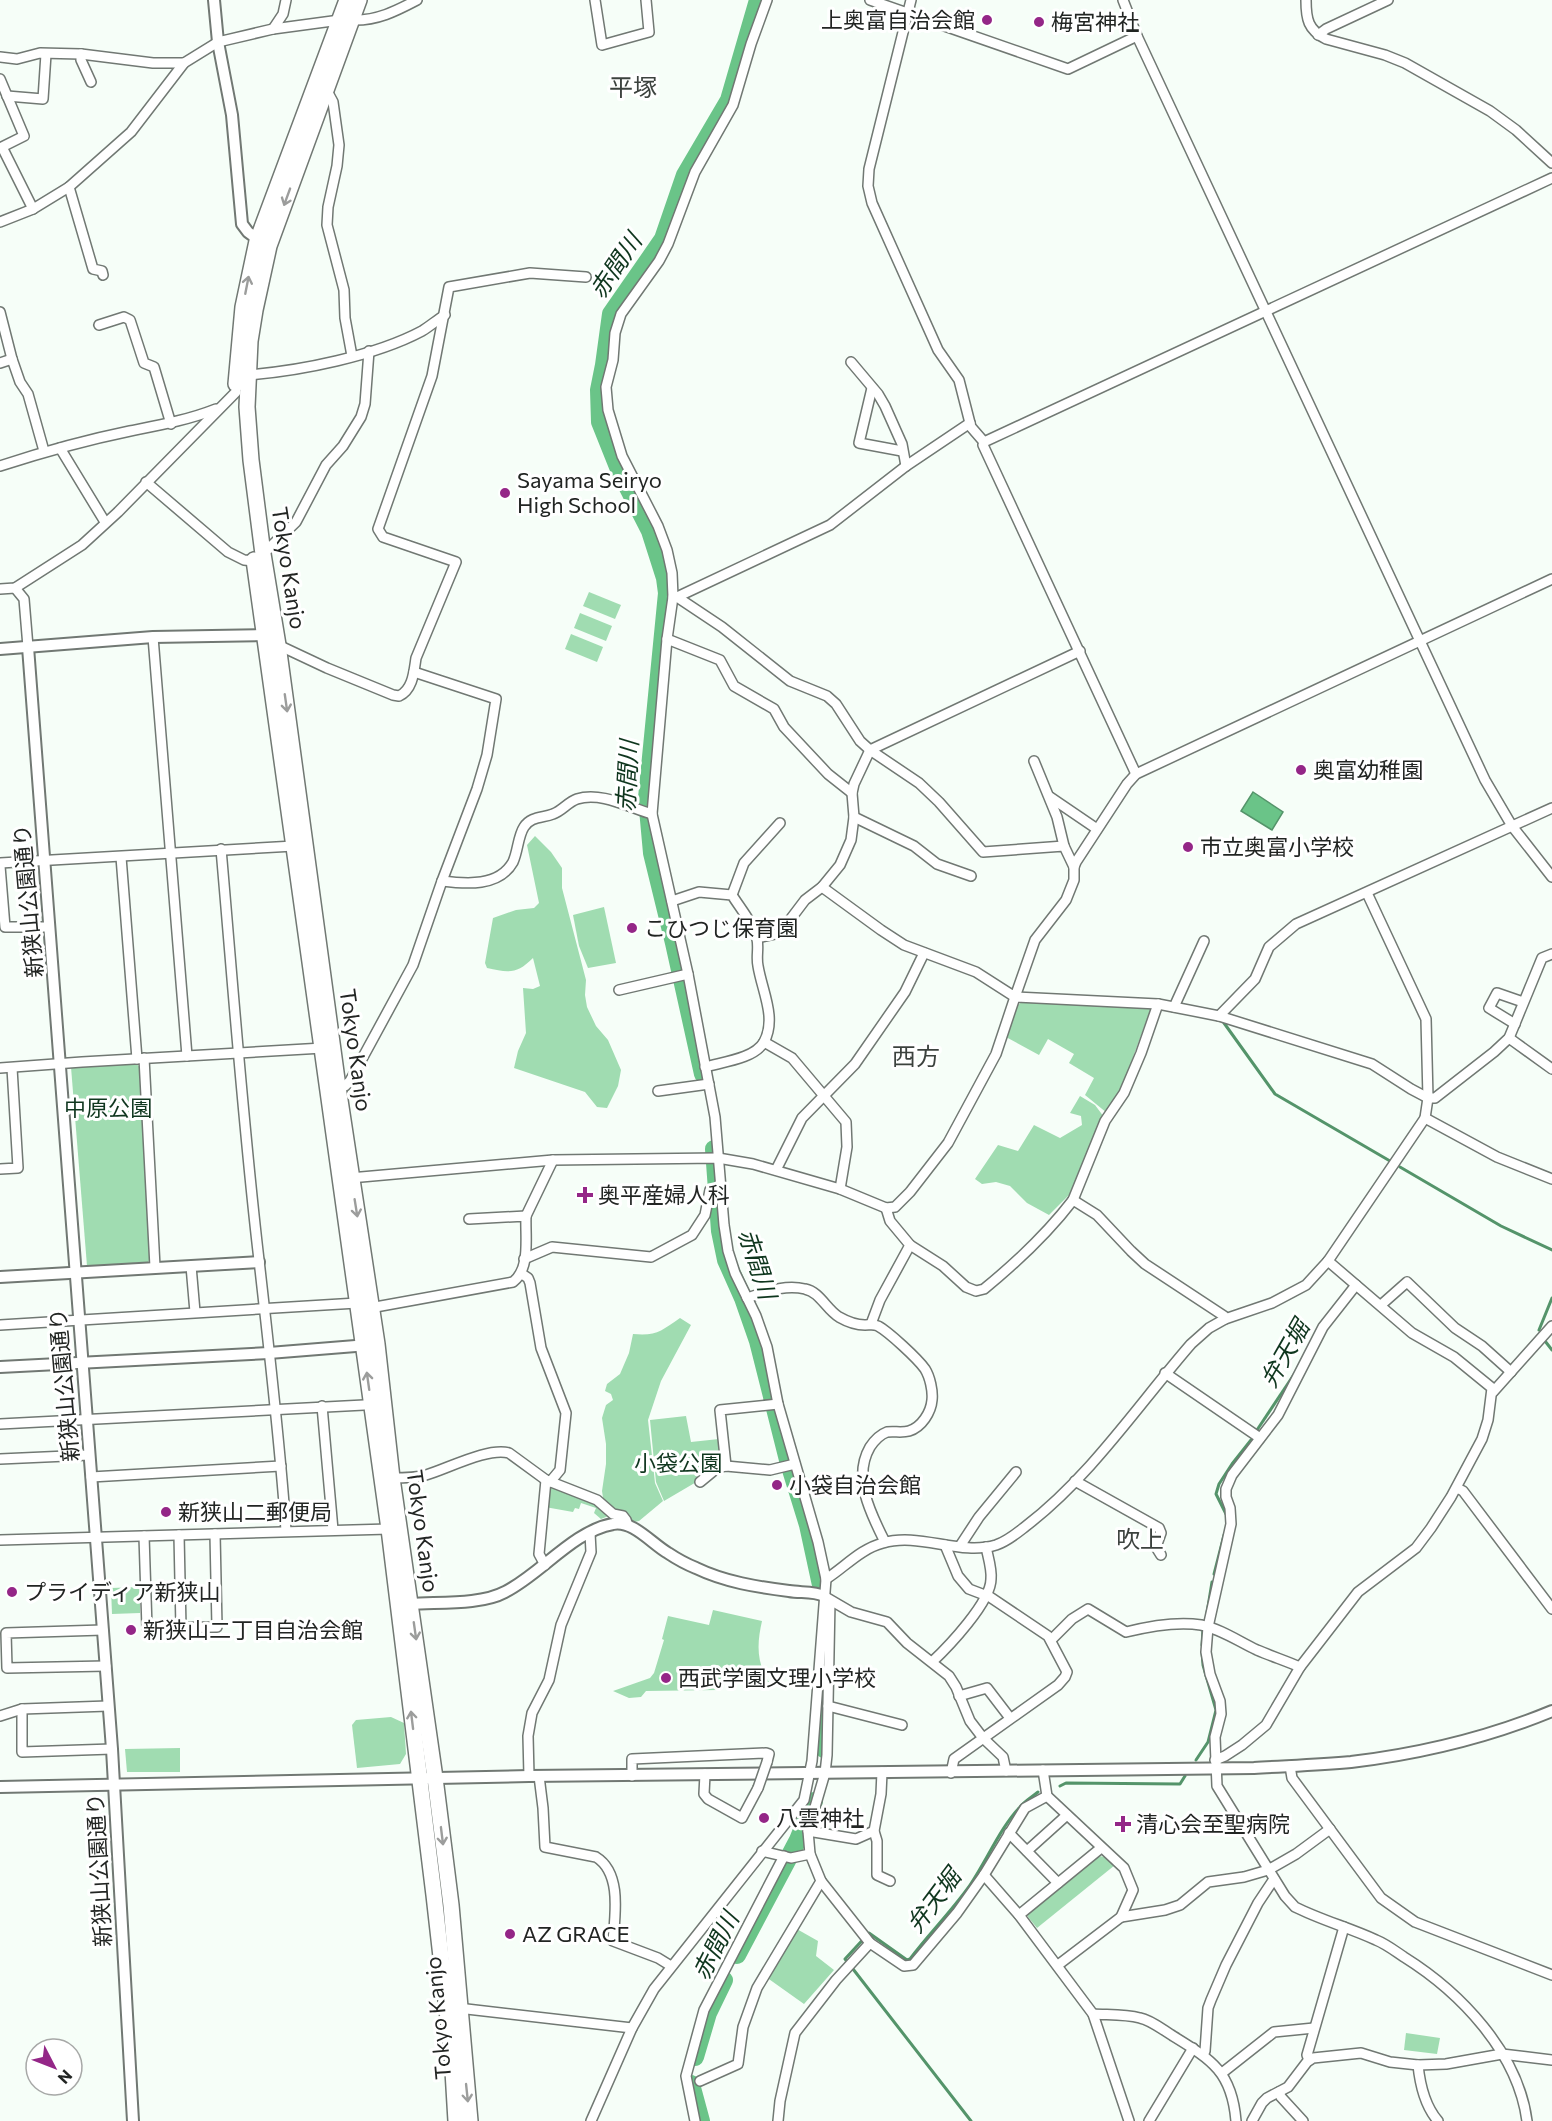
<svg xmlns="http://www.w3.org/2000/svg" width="1552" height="2121" font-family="Commissioner,'Noto Sans JP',sans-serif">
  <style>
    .green { fill: #a0dcb1 }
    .water { fill: #6ac488; stroke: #54946a; stroke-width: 1.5 }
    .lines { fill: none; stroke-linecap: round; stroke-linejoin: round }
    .stream { stroke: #54946a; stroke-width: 3 }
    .river { stroke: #6ac488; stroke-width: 18 }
    .minor-casing { stroke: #717873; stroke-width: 12 }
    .tertiary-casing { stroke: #717873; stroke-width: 14 }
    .trunk-casing { stroke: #717873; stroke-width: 18 }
    .minor { stroke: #fff; stroke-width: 9 }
    .tertiary { stroke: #fff; stroke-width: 10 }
    .trunk { stroke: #fff; stroke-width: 15 }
    .minor-bridge-casing { stroke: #717873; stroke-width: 12; stroke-linecap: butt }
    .minor-bridge { stroke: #fff; stroke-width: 9 }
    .oneway { stroke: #9c9d9c }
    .poi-dot { fill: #942687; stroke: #fff; stroke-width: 2 }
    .labels { text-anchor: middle; stroke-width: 6; stroke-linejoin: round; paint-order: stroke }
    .poi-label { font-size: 22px; fill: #222523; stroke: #fff; text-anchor: start }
    .street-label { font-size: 22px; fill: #222523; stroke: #fff }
    .park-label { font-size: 22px; fill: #10371f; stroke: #fff }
    .neighbourhood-label { font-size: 24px; fill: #3c423e; stroke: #fff }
    .water-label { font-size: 24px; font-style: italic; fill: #0f361e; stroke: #fff }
  </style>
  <rect width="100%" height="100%" fill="#f6fef8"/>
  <!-- green -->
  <g class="green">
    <path d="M589,592L621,605L615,619L583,606Z"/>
    <path d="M580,613L612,626L606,641L574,628Z"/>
    <path d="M571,634L603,647L597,662L565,649Z"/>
    <path d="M535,836L551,852L562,868V888L586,980L585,995L587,1007L596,1026L608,1040L621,1070L618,1086L607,1108L597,1107L585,1092L514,1068L518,1051L526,1033L523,988L533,989L540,986L533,958C517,974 509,973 487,968L485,963L493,918L516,910L534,908L539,903L527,845Z"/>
    <path d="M604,907L616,963L588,968L579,946L573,915Z"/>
    <path d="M1025,1001L1151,1008L1121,1090L1107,1113L1085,1095L1094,1078L1069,1063L1074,1054L1048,1039L1039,1055L1006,1037C1010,1023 1010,1006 1025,1001Z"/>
    <path d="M135,1063L140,1067L150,1259L148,1262L87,1266L71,1067Z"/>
    <path d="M1080,1096L1095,1105L1104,1117L1073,1191L1049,1215L1027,1203L1010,1186L996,1182L982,1184L975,1179L998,1145L1018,1151L1034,1125L1060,1138L1082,1125L1081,1116L1070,1113Z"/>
    <path d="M680,1318L691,1325L661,1381L648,1420L655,1483L663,1501L639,1521L634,1522L604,1504L602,1491L606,1464V1444L602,1418L606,1405L613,1400L611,1394L605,1391L607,1384L620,1374L629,1353L633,1334C657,1336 661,1331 680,1318Z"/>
    <path d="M686,1416L691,1442L719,1439L721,1462L698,1481L664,1501L656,1482L650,1420Z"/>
    <path d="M547,1485L586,1496L611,1515L601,1519L594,1513L596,1508L581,1503L579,1509L575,1508L573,1512L545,1507Z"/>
    <path d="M140,1587V1613L112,1614L111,1588Z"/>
    <path d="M713,1610L762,1621C757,1643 756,1662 769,1682L719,1684L718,1690L646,1691L641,1697L629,1698L613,1691L650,1678L654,1673L664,1640L662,1639L668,1616L709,1625Z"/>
    <path d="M391,1717L404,1723L406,1754L400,1764L357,1768L352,1725L356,1720Z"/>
    <path d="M180,1748V1772H127L125,1749Z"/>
    <path d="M1098,1856L1107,1857L1115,1865L1037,1928L1028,1917V1912Z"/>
    <path d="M795,1928L818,1941L816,1956L834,1970L804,2004L766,1977Z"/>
    <path d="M1406,2033L1440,2038L1437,2054L1404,2050Z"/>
  </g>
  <!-- water -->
  <path class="water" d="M1253,792L1283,812L1272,830L1241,811Z"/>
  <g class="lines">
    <!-- stream -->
    <g class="stream">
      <path d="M1224,1023L1275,1094L1390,1161"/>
      <path d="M1400,1167L1501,1226L1552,1250"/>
      <path d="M1539,1330L1552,1298"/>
      <path d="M1545,1341L1552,1350"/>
      <path d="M1257,1430L1295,1373"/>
      <path d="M1226,1514L1216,1494L1219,1484L1232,1464L1251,1440"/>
      <path d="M1214,1574L1224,1535"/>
      <path d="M1207,1613L1212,1582"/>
      <path d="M1202,1645L1203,1629"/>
      <path d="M1196,1760L1208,1742L1216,1710L1203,1665L1202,1652"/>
      <path d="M1060,1786L1066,1783L1180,1784L1185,1776"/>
      <path d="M847,1962L845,1959L869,1933L907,1960L910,1959C928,1935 950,1913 968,1888C985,1864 1001,1826 1020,1807C1025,1801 1032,1797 1038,1792"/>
      <path d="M853,1969L971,2121"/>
    </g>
    <!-- river -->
    <g class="river">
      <path d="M703,1074L674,943L652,853L647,798L667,593L665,578L650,531L620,472L600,422L599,390L604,365L611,314L663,239L685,175L729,100L758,0"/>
      <path d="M714,1149L720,1231L726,1260L743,1298L758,1341L788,1460L808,1525L821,1585"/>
      <path d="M824,1749L822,1715L824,1661"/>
      <path d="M737,1955L798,1840L814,1801"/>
      <path d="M695,2057L708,2013L724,1980"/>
      <path d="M691,2084L701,2121"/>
    </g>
    <!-- minor casing -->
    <g class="minor-casing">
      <g id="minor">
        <path d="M595,0L602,45L649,32L646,0"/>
        <path d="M870,0L1068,69L1137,36"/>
        <path d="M911,0L869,169L868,186L872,203L938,350L959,380L971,427L984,442L983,445L1136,774"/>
        <path d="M1123,0L1137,36L1485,780L1512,826L1552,877"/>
        <path d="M1306,0C1306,19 1308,30 1326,39L1385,55L1405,63L1490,111L1516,130L1552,163"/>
        <path d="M352,20C377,21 396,11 417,0"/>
        <path d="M273,29L283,14L286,0"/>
        <path d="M1318,35L1326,29L1388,0"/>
        <path d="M81,54V60L91,82"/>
        <path d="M0,57L17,59L40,53L81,54L153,63H184"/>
        <path d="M0,79L24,136L2,147L33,209"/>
        <path d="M326,89L333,102L339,145L337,166L328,207L327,225L344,290L345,318L352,356"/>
        <path d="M7,96L43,99L46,54"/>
        <path d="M69,187L93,269L102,271L103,275"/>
        <path d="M0,222L33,209L69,187L131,132L184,63L218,42L273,29L340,20"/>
        <path d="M0,312L12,359L20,382L28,394L44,451"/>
        <path d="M99,325L124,317L130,320L144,363L154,367L171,424"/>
        <path d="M851,362L878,394L885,406L902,444L906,466"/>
        <path d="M0,363L12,359"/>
        <path d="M247,375C300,371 375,356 422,331C430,326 437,320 445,315"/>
        <path d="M872,388L859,443L902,451"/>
        <path d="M984,442L1552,178"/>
        <path d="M60,448L105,522"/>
        <path d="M0,466C43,452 86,440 130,431C160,425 188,420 216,409"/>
        <path d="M146,482L228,552L244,560L254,561"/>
        <path d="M263,554L296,522L326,465L343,446L361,417L365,404L369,351"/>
        <path d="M15,588L24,599L28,647"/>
        <path d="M0,589L15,588L82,545L118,512L236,392"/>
        <path d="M673,597H677L722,627L790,681L827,696L836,704L860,741L870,750L919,783L939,802L983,852L1064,846L1074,867"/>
        <path d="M677,597L830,525L906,466L970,423"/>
        <path d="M153,637L187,1056"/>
        <path d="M667,639L720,660L734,686L774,709L784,727L813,758L828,774L852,793"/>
        <path d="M276,644L327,668L393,695L399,696C413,690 414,671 416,658L456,562L383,537L378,529L432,376L449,287L530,273L586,277"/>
        <path d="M1034,761L1057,817L1064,846"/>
        <path d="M1050,797L1097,829"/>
        <path d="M854,817L914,846L937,864L971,876"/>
        <path d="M221,849C233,986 243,1124 259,1260C269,1350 280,1441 286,1531"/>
        <path d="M121,857L137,1059"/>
        <path d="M0,863L294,846"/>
        <path d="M0,866L5,927H49"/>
        <path d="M442,881C466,884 499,887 513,862C518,851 518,836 524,827C531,816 543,818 553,814C562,811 568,802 577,799C601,791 630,808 652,814"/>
        <path d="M822,887L881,930L904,945L976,972L1015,997L1035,940L1066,900L1074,880V867L1076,862L1127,784L1136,774L1552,579"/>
        <path d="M732,895L744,863L780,823"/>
        <path d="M672,901L699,892L732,895C740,908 753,923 757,939C759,948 756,957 758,966C762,991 777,1018 764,1042C754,1059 722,1062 705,1067"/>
        <path d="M757,938L780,933L805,900L822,887L840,865L851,840L854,817L852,793L854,784L870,750L1080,651"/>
        <path d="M619,990L688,974"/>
        <path d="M1174,1007L1204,941"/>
        <path d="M1219,1016L1255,979L1269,947L1296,924L1552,808"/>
        <path d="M1515,1024L1489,1008L1497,993L1523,1002"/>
        <path d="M1509,1038L1552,1069"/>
        <path d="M764,1042L792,1058L846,1122L847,1147L840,1189"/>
        <path d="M144,1058L155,1267"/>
        <path d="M0,1068L82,1062L323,1048"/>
        <path d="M338,1087L345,1086L350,1081L413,965L442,881L477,789L487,755L496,699L414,672"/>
        <path d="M658,1091L709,1084"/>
        <path d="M1425,1118L1497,1157L1552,1179"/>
        <path d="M0,1169L18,1168L12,1068"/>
        <path d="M776,1170L802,1118L855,1064L905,992L924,953"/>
        <path d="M350,1178L553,1160L718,1158L753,1164L840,1189L886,1208L895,1207L910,1192L948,1143L996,1054L1015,997L1158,1004L1219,1016L1372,1064L1411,1089L1428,1098H1435L1494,1052L1509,1038L1542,958L1552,954"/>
        <path d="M1073,1200L1105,1121L1124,1093L1141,1053L1158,1004"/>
        <path d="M526,1216L553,1160"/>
        <path d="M910,1245L943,1266L966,1287L976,1291L984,1289C1017,1262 1047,1234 1073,1200L1097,1215L1131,1251L1145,1264L1224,1316L1225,1319"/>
        <path d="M524,1259L552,1247L651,1257L692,1235L705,1215L710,1190L721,1187"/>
        <path d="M191,1266L195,1312"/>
        <path d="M522,1274L528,1278L530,1283L541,1348L566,1413L560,1470L550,1482"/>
        <path d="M1356,1285L1323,1327L1278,1415L1232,1475L1226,1489V1497L1230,1508L1231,1524L1208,1627L1206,1652L1210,1674L1220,1701L1221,1714L1215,1737L1217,1786L1285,1896L1295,1907C1321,1920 1350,1928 1376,1940C1386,1944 1395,1951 1404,1957C1460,1992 1518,2052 1527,2121"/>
        <path d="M747,1298C766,1292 785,1284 805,1289C820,1292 826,1309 839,1317C846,1321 856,1325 865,1325C870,1325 874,1324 878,1326C889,1332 918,1359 925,1369C930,1377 933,1391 932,1400C931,1412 922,1427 909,1431C902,1433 894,1431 887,1432C879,1435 874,1441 870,1447C852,1478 871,1514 885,1542"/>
        <path d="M1381,1305L1407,1282L1455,1328L1482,1346L1511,1372"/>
        <path d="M370,1308L513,1282C531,1268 525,1237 526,1216L469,1219"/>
        <path d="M871,1324L880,1300L910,1245L890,1221L886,1208"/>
        <path d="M0,1325L357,1303"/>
        <path d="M1165,1373L1260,1438"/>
        <path d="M1493,1392L1552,1326"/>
        <path d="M322,1406L333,1530"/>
        <path d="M0,1424L364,1405"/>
        <path d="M0,1459L89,1455"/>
        <path d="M726,1466L720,1410L778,1404"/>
        <path d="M91,1477L281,1466"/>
        <path d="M392,1478C403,1478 415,1478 426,1475C447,1469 488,1447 509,1453L546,1480L597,1500L613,1514L623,1516L626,1520L628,1526"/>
        <path d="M1075,1481L1159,1528L1161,1533L1156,1547L1161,1555"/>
        <path d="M700,1482L717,1468L726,1466L770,1470L795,1464"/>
        <path d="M1457,1488L1463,1491L1552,1609"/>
        <path d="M179,1535L181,1628"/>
        <path d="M144,1536L147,1628L217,1627L215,1534"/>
        <path d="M0,1540L389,1529"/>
        <path d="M945,1545L958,1576L969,1589L990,1597L1048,1636L1067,1672L1065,1677L1058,1685L954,1759L951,1773"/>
        <path d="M960,1546L979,1517L1016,1472"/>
        <path d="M545,1565L539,1554L546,1480"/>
        <path d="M826,1579C845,1567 860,1549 883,1543C919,1532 960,1556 996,1545C1008,1541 1017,1533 1026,1526C1091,1476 1138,1405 1191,1344L1209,1328L1225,1319L1272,1303L1306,1285L1328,1261L1425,1118L1428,1098L1426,1019L1367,893"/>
        <path d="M827,1598L851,1612L887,1622L907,1643L949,1676L956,1687L970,1721L983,1738L1003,1757L1006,1771"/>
        <path d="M103,1630L6,1633L7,1668L106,1666"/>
        <path d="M1052,1639L1072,1619L1088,1609L1126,1632C1150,1626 1176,1621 1201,1625C1221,1629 1238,1641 1257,1650C1271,1656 1286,1661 1300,1667"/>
        <path d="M932,1662C948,1647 991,1602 991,1579C992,1569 988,1557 986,1547"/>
        <path d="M959,1696L987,1688L1010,1718"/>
        <path d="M828,1706L902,1725"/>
        <path d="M22,1709V1752L112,1749"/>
        <path d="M0,1716L22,1709L108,1706"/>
        <path d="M1215,1760L1225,1756L1242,1745L1266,1725L1300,1667L1358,1592L1416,1548L1431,1528L1451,1497L1482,1439L1488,1420L1492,1388L1454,1357L1412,1333L1328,1261"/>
        <path d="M1290,1766L1292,1778L1381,1898L1415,1922L1552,1975"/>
        <path d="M1043,1770L1047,1796L1124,1868L1133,1890L1121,1917L1058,1965"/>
        <path d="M882,1772L881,1794L874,1831L877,1841V1875L890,1881"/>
        <path d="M705,1774L704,1794L708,1799L742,1818L758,1788"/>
        <path d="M529,1776L528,1736L532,1713L549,1680L561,1625L591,1552L590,1533"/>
        <path d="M539,1776L543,1808L545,1847L596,1857C622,1873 615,1915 613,1941L658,1958L671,1966"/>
        <path d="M632,1776V1759L766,1753L769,1754L767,1762"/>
        <path d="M808,1831L856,1839L874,1831"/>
        <path d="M1009,1833L1058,1883"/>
        <path d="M762,1851L791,1858L810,1854"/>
        <path d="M1027,1851L1067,1815"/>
        <path d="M984,1875L1019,1915L1093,2014L1129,2121"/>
        <path d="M821,1881L870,1943"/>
        <path d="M1019,1915L1101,1848"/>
        <path d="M1121,1917L1165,1910L1180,1905L1208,1882L1244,1877L1268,1870L1296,1854L1330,1829"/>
        <path d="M458,2008L632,2028"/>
        <path d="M1093,2014C1109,2015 1125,2014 1140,2018C1151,2020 1163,2030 1173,2036C1212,2060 1232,2072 1236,2121"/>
        <path d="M1203,2055L1205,2051L1208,2008L1211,2000L1226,1965L1258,1903L1274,1879"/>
        <path d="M1309,2060L1307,2055L1344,1927"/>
        <path d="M1418,2065C1420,2085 1425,2106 1438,2121"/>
        <path d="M1222,2073L1274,2032L1314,2028"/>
        <path d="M700,2081L738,2064L743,2027L757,1988L821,1881L810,1854L808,1831L825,1773L827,1755L830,1601"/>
        <path d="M1279,2092L1281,2097L1303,2121"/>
        <path d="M591,2121L632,2028L654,1989L804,1800L812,1761L826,1579L818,1542L778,1404L767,1347L756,1316L735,1273L728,1251L724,1225L715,1117L688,974L652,814L667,639L673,597L672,573L667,550L658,526L622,456L608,410L606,387L613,360L615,333L621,314L659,261L668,244L695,172L733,105L751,44L767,0"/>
        <path d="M695,2121L686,2076L704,2010L784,1856"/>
        <path d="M778,2121L780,2101L795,2033L836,1980L870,1943L904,1966L913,1965L957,1913L984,1875L1025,1808L1047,1796"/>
        <path d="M1149,2121L1193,2048"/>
        <path d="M1252,2121L1262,2103L1267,2098L1288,2087L1307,2062L1313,2058L1361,2053L1390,2062L1418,2065L1446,2064L1502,2054L1552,2060"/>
      </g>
    </g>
    <!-- tertiary casing -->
    <g class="tertiary-casing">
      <g id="tertiary">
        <path d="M214,0L218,42L232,115L242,224L248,232L263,243"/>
        <path d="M28,647L112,1749L133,2121"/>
        <path d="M0,649L153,637L264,635"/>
        <path d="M0,1277L259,1262"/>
        <path d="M0,1367L269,1353L368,1345"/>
        <path d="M411,1604C439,1602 481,1605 505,1592C541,1574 573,1531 613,1524C633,1520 652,1544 668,1553C677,1559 686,1564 696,1568C725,1582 757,1587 789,1591C800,1593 814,1591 824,1596"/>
        <path d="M0,1787L529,1776L1254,1768C1286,1766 1319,1765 1351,1762C1418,1754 1489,1737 1552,1711"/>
      </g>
    </g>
    <!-- trunk casing -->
    <g class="trunk-casing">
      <g id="trunk">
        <path d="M359,0L269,246L255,310L250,341L247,407L251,460L263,554L278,645L338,1087L377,1344L392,1478L435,1778L451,1905L470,2121"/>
        <path d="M236,384L243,307L257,241L347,0"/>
        <path d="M254,560L389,1529L434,1895L452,2054L456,2121"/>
      </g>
    </g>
    <!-- minor -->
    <use href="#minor" class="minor"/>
    <!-- tertiary -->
    <use href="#tertiary" class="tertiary"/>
    <!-- trunk -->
    <use href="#trunk" class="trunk"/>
    <!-- minor-bridge casing -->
    <g class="minor-bridge-casing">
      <path id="minor-bridge" d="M758,1788L767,1762"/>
    </g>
    <!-- minor-bridge -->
    <use href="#minor-bridge" class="minor-bridge"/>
  </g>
  <!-- one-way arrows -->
  <defs><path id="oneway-shaft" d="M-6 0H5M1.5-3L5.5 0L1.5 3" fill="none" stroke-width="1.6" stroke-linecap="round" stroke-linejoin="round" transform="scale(1.5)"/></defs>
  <g class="oneway">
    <use href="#oneway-shaft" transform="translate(287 197) rotate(110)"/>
    <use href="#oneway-shaft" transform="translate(247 285) rotate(-79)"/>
    <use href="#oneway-shaft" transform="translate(286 703) rotate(82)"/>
    <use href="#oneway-shaft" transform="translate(356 1208) rotate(81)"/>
    <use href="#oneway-shaft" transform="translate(368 1381) rotate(-98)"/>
    <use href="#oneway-shaft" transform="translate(415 1631) rotate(82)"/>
    <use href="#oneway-shaft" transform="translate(412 1720) rotate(-97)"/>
    <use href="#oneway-shaft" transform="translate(442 1836) rotate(83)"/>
    <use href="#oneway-shaft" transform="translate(467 2093) rotate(84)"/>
  </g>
  <!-- markers -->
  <g class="poi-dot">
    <circle cx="987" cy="20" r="6"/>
    <circle cx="1039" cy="22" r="6"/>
    <circle cx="505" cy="493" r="6"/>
    <circle cx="1301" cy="770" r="6"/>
    <circle cx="1188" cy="847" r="6"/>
    <circle cx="632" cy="928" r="6"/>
    <path d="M582 1186h6v6h6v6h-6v6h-6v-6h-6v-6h6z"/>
    <circle cx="777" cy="1485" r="6"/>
    <circle cx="166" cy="1512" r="6"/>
    <circle cx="12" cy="1592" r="6"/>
    <circle cx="131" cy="1630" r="6"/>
    <circle cx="666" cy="1678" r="6"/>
    <circle cx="764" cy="1818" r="6"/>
    <path d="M1120 1815h6v6h6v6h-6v6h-6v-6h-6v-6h6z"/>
    <circle cx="510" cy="1934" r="6"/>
  </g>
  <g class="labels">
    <!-- poi labels -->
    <g class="poi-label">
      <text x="975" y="28" text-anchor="end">上奥富自治会館</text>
      <text x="1051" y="30">梅宮神社</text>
      <text x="517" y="488">Sayama Seiryo<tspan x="517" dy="25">High School</tspan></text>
      <text x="1313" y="778">奥富幼稚園</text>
      <text x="1200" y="855">市立奥富小学校</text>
      <text x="644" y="936">こひつじ保育園</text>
      <text x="598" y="1203">奥平産婦人科</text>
      <text x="789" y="1493">小袋自治会館</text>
      <text x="178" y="1520">新狭山二郵便局</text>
      <text x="24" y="1600">プライディア新狭山</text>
      <text x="143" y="1638">新狭山二丁目自治会館</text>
      <text x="678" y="1686">西武学園文理小学校</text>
      <text x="776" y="1826">八雲神社</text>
      <text x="1136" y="1832">清心会至聖病院</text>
      <text x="522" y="1942">AZ GRACE</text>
    </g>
    <!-- street labels -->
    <g class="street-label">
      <text transform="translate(289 568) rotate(81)" y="8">Tokyo Kanjo</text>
      <text transform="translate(28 901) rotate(-95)" y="8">新狭山公園通り</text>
      <text transform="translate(356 1050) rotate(82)" y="8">Tokyo Kanjo</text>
      <text transform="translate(64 1385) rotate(-95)" y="8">新狭山公園通り</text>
      <text transform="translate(423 1531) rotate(82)" y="8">Tokyo Kanjo</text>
      <text transform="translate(99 1870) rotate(-93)" y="8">新狭山公園通り</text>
      <text transform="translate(438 2018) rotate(-95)" y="8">Tokyo Kanjo</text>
    </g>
    <!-- park labels -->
    <g class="park-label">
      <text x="108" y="1116">中原公園</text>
      <text x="678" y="1471">小袋公園</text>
    </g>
    <!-- neighbourhood labels -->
    <g class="neighbourhood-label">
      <text x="633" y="96">平塚</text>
      <text x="916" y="1065">西方</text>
      <text x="1140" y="1548">吹上</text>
    </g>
    <!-- water labels -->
    <g class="water-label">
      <text transform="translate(616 266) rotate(-56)" y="8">赤間川</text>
      <text transform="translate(628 776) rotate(-87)" y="8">赤間川</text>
      <text transform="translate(757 1264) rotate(72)" y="8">赤間川</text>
      <text transform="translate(1285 1354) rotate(-60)" y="8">弁天堀</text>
      <text transform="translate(934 1901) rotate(-53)" y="8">弁天堀</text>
      <text transform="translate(716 1946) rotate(-63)" y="8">赤間川</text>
    </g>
  </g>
  <!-- north arrow -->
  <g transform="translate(54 2067) rotate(132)"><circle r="28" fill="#ffffff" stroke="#a7a8a7" stroke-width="1.5"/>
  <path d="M0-4.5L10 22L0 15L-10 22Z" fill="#942687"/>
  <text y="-9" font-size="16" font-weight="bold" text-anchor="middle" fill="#222523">N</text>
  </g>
</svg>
